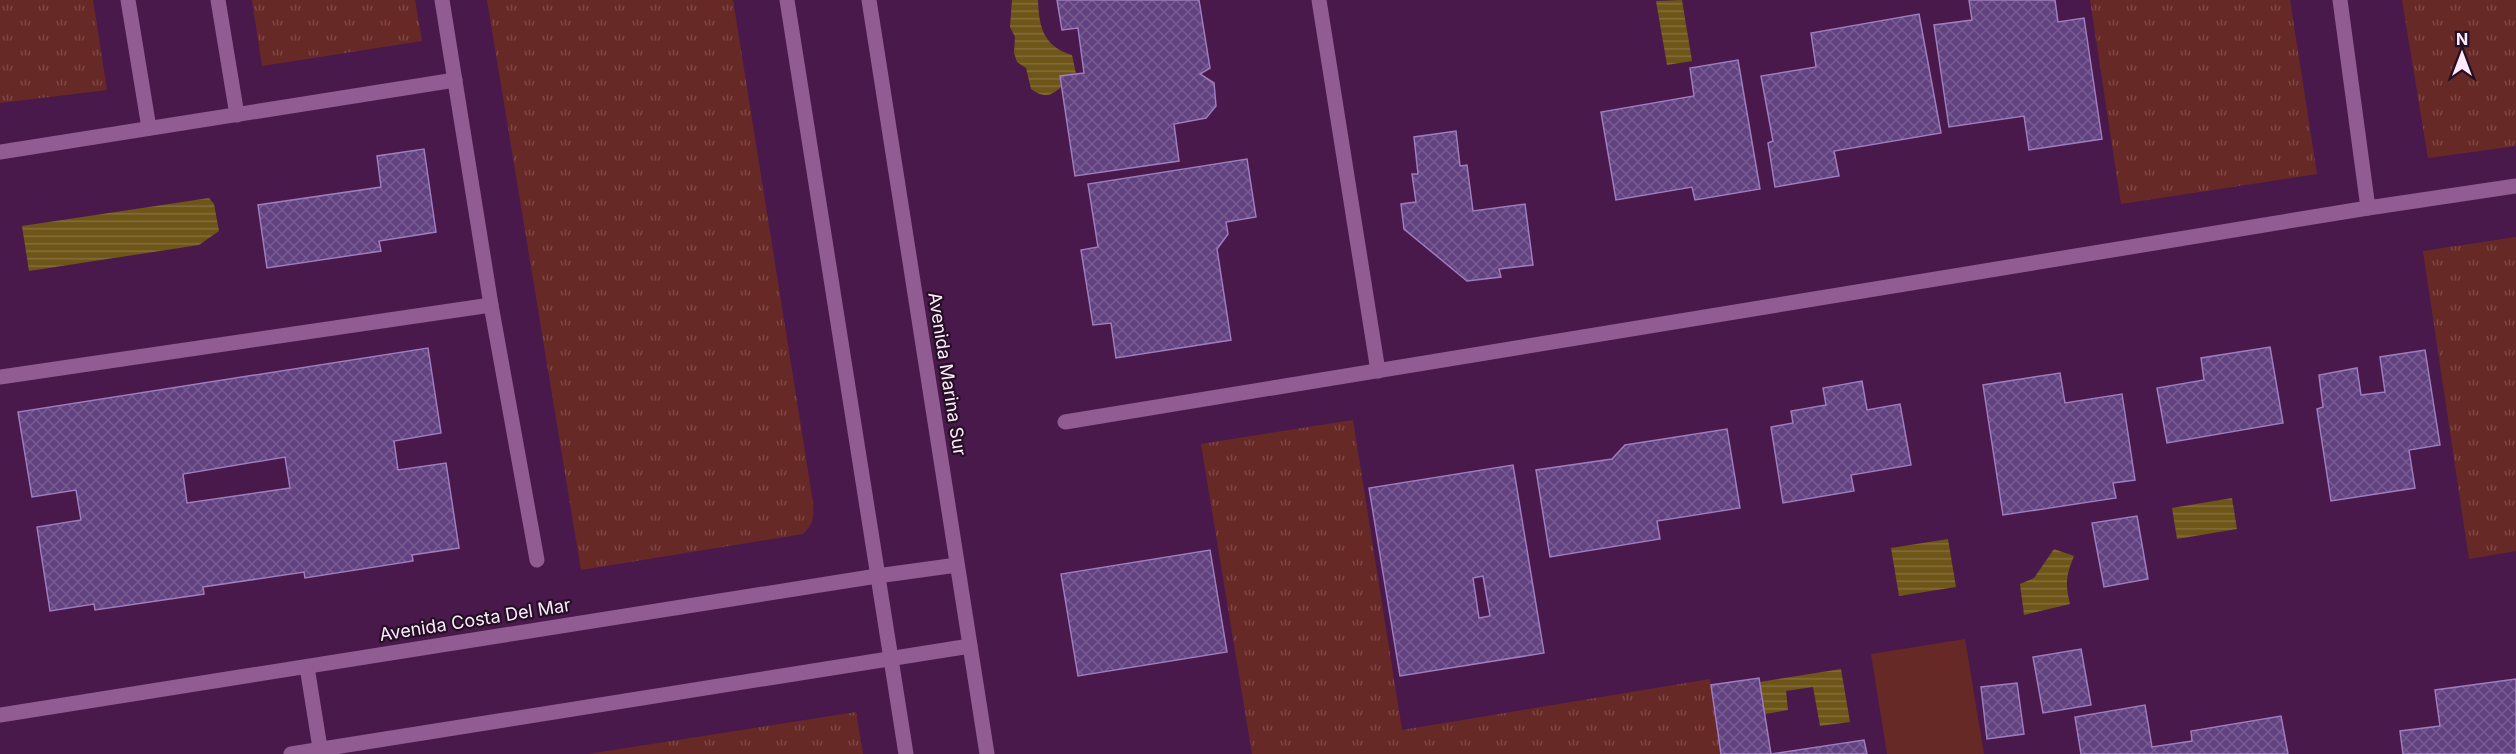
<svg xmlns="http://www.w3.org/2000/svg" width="2516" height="754" font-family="Inter,sans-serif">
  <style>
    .grass { fill: url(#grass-tufts) }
    .pitch { fill: #672925 }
    .water { fill: url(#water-rules) }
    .building { fill: url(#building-cross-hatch); stroke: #9e7dbf; stroke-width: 1.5; fill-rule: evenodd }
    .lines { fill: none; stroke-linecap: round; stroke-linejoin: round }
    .minor { stroke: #915c92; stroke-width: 15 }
    .labels { text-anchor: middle; stroke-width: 4.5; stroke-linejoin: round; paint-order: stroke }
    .street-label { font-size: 18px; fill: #feecfe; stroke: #240f25 }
  </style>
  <defs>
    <pattern id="grass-tufts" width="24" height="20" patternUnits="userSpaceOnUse" patternTransform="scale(1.5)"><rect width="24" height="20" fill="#672925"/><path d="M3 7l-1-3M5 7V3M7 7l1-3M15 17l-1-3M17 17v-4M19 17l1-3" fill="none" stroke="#7e4846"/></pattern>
    <pattern id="water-rules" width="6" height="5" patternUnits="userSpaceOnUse" patternTransform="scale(1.5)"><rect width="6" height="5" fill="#6e5618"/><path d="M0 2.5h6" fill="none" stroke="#846e3b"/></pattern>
    <pattern id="building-cross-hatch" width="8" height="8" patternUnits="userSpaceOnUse" patternTransform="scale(1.5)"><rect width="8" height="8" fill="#61417f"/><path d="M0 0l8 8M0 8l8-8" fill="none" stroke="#795d92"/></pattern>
  </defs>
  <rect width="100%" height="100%" fill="#4a194b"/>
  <!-- grass -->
  <g class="grass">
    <path d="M0,0H93L107,90L0,103Z"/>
    <path d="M252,0H415L422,41L262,66Z"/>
    <path d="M487,0H733L813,502C814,516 814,524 803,534L581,570Z"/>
    <path d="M2090,0H2290L2317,174L2121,204Z"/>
    <path d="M2402,0H2516V146L2428,158Z"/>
    <path d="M2516,237V551L2469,559L2423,251Z"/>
    <path d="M1353,420L1402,730L1710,679L1721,754H1252L1201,444Z"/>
    <path d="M856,712L863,754H588Z"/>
  </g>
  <!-- pitch -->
  <path class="pitch" d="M1965,639L1984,754H1887L1871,654Z"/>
  <!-- water -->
  <g class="water">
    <path d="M1012,0H1038C1039,27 1043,46 1072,55L1076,74L1060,76L1061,87C1050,97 1044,98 1031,89L1026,68L1017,62L1014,53L1015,37L1010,27Z"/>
    <path d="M1682,0L1692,61L1667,65L1656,1Z"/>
    <path d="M209,198L214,204L219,231L199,245L29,271L22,226Z"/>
    <path d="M2232,498L2237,529L2177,539L2172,508Z"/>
    <path d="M1948,539L1956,587L1899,596L1891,548Z"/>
    <path d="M2054,549L2074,556C2066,576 2065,583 2070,604L2024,615L2020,584L2034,578Z"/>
    <path d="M1841,669L1850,722L1820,726L1813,687L1786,691L1788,710L1765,714L1760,682Z"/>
  </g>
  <!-- building -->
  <g class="building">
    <path d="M1057,0H1199L1210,68L1200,74L1214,83L1216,106L1206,118L1174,124L1179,161L1075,176L1060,76L1084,73L1078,28L1062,30Z"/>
    <path d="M1969,0H2055L2058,22L2084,18L2102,139L2029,150L2024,116L1949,127L1934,25L1972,20Z"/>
    <path d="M1919,14L1941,133L1834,151L1839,176L1775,187L1768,143L1773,141L1761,76L1816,67L1811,33Z"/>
    <path d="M1738,60L1760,189L1695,200L1692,187L1616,200L1601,112L1694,96L1690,68Z"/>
    <path d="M1456,131L1460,166L1467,165L1473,211L1525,204L1533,265L1499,269L1501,277L1467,281L1404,229L1401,204L1416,202L1412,174H1418L1414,137Z"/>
    <path d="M424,149L436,232L379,241L381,251L267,268L258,205L381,187L377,156Z"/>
    <path d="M1247,159L1256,217L1226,222L1228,234L1217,249L1231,340L1116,358L1111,323L1093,325L1081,250L1098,247L1088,184Z"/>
    <path d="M2270,347L2283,423L2167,443L2157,388L2204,380L2201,358Z"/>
    <path d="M428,348L441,433L394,441L398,470L446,463L459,548L412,555L413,561L305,578L304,572L203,587L204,594L95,610L94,604L50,611L37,527L81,520L76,490L32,497L18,412ZM285,457L290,488L187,503L183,474Z"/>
    <path d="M2425,350L2440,445L2409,450L2415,488L2331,501L2317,409L2323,407L2319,375L2357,368L2361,395L2385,392L2380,357Z"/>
    <path d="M2060,373L2065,403L2122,394L2135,480L2113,483L2116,498L2003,515L1983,385Z"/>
    <path d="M1862,381L1867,410L1900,404L1911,465L1851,475L1854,491L1783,503L1771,427L1793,423L1791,411L1826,405L1823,388Z"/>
    <path d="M1727,429L1740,508L1657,521L1660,539L1550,557L1536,470L1612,459L1625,445Z"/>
    <path d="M1513,465L1544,653L1400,676L1369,488ZM1483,576L1490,616L1479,618L1473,578Z"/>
    <path d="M2137,516L2148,579L2104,587L2092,523Z"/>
    <path d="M1210,550L1227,652L1078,676L1061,574Z"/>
    <path d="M2081,649L2091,705L2043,713L2033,657Z"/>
    <path d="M1759,678L1771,754L1864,740L1867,754H1721L1711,685Z"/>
    <path d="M2516,679V754H2403L2400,731L2440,726L2435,690Z"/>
    <path d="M2017,683L2024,734L1987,739L1981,687Z"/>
    <path d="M2145,705L2152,747L2192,741L2191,731L2281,716L2288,754H2081L2075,717Z"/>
  </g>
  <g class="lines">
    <!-- minor -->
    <g class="minor">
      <path d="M128,0L149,128"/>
      <path d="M218,0L237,115"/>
      <path d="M442,0L491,305L537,560"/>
      <path d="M787,0L906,754"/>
      <path d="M869,0L987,754"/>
      <path d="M1319,0L1378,371"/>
      <path d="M2340,0L2368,208"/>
      <path d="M0,152L455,80"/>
      <path d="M0,377L491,305"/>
      <path d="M1065,422L2368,208L2516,186"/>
      <path d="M307,667L321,754"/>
      <path d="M0,715L877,576L957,565"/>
      <path d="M291,754L970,646"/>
    </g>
  </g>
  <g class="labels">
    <!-- street labels -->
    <g class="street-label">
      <text transform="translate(947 374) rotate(81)" y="6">Avenida Marina Sur</text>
      <text transform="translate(475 620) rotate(-9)" y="6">Avenida Costa Del Mar</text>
    </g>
  </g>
  <!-- north arrow -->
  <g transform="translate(2462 54)" stroke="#240f25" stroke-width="4.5" paint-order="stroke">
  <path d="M0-4.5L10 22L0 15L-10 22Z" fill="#feecfe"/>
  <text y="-9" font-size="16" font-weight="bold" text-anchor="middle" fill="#feecfe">N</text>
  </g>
</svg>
